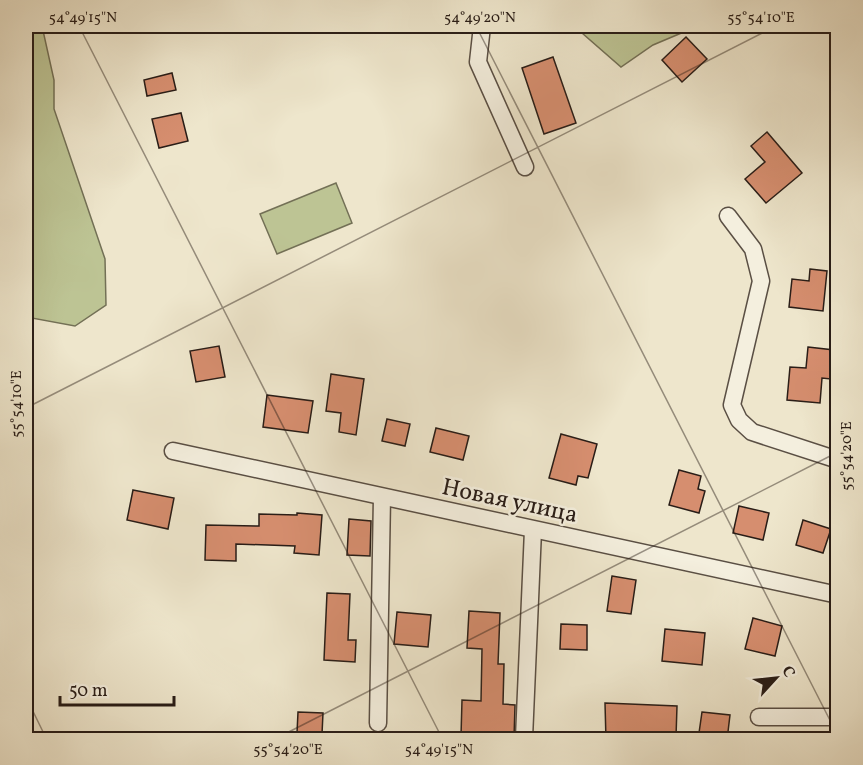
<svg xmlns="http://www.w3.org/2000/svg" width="863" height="765" font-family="Vollkorn,serif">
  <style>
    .green { fill: #bdc494; stroke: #737056; stroke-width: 1.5 }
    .building { fill: #d68e6f; stroke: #291d17; stroke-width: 1.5 }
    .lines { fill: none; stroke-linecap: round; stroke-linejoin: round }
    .minor-casing { stroke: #5a4f44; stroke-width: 19 }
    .minor { stroke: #f4efde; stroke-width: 16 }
    .ticks { fill: none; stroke: #291d17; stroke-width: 1.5; stroke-opacity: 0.45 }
    .labels { text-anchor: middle; stroke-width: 5; stroke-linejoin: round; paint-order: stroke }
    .street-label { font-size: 24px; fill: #291d17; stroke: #f4efde }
    .neatline { fill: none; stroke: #291d17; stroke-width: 2 }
    .ticks-label { font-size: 15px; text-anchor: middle; fill: #291d17 }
  </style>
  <rect width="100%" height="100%" fill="#eee6cc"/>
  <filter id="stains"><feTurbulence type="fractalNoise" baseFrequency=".00333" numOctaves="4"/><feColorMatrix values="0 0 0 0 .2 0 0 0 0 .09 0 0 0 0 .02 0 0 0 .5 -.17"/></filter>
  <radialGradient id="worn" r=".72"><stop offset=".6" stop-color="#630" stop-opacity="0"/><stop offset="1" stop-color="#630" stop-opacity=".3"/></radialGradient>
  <!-- green -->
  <g class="green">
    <path d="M26,26H42L54,80V109L105,259L106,305L75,326L26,317Z"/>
    <path d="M574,26H698L653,45L621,67Z"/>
    <path d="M336,183L352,223L277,254L260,214Z"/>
  </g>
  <!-- building -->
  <g class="building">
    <path d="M686,37L707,59L682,82L662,60Z"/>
    <path d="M553,57L576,123L544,134L522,68Z"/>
    <path d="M172,73L176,90L147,96L144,80Z"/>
    <path d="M181,113L188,141L159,148L152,119Z"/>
    <path d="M767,132L802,173L766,203L745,179L765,162L751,146Z"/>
    <path d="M810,269L827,271L823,311L789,307L792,279L809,281Z"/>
    <path d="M219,346L225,377L196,382L190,351Z"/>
    <path d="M808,347L834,350L831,379L822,378L820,403L787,400L790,367L806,368Z"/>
    <path d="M331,374L364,379L356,435L339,432L341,413L326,411Z"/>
    <path d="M267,395L313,401L308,433L263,427Z"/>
    <path d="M387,419L410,424L405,446L382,441Z"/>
    <path d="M436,428L469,436L463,460L430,452Z"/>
    <path d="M561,434L597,444L588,478L578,476L576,485L549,478Z"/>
    <path d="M679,470L701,476L698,489L705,491L699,513L669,505Z"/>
    <path d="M133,490L174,498L168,529L127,520Z"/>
    <path d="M739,506L769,513L763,540L733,533Z"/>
    <path d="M297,513L322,515L319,555L294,553L295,546L236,544V561L205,560L206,525L259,526V514L297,515Z"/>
    <path d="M349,519L371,521L370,556L347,555Z"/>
    <path d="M803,520L831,529L823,553L796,545Z"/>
    <path d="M612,576L636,580L631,614L607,611Z"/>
    <path d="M327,593L350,594L348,640H356L355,662L324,660Z"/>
    <path d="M469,611L500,613L498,664H504L503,704L515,705L514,738L461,736L462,700L481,701L482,649L467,648Z"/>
    <path d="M397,612L431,615L428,647L394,644Z"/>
    <path d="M753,618L782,626L775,656L745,649Z"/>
    <path d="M561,624L587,625V650L560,649Z"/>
    <path d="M665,629L705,633L702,665L662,661Z"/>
    <path d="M605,703L677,706L676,737L632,735V739L606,740Z"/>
    <path d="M298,712L323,713L322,734L297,733Z"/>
    <path d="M702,712L730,715L727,740H698Z"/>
  </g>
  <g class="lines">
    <!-- minor casing -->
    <g class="minor-casing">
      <g id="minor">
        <path d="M482,26L478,62L525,167"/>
        <path d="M728,216L753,249L761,281L732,405L739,420L752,432L838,460"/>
        <path d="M173,451L838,595"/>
        <path d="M759,717H838"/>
        <path d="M378,723L382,497"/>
        <path d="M524,738L533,530"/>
      </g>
    </g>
    <!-- minor -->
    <use href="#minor" class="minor"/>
  </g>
  <!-- ticks -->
  <path class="ticks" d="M79,26L443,740M476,26L838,736M26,408L776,26M26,697L47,740M273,740L838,452"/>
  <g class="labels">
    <!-- street labels -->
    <g class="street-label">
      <text transform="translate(510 500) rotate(12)" y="8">Новая улица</text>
    </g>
  </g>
  <!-- margin -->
  <rect width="863" height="765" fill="none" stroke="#eee6cc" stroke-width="66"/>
  <!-- north arrow -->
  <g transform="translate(776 678) rotate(63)" stroke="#f4efde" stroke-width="4.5" paint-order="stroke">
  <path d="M0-4.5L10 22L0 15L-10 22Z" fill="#291d17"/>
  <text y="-9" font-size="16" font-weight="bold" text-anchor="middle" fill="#291d17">С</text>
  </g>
  <!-- scale -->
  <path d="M60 696v9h114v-9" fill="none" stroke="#291d17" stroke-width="3"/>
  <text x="69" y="696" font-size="18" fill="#291d17" stroke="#f4efde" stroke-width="4.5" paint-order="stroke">50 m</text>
  <rect x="33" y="33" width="797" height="699" class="neatline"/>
  <g class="ticks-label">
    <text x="83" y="22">54°49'15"N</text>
    <text x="480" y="22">54°49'20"N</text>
    <text x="761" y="22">55°54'10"E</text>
    <text transform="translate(16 404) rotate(-90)" y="5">55°54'10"E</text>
    <text transform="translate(846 456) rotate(-90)" y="5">55°54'20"E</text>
    <text x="288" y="754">55°54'20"E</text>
    <text x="439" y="754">54°49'15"N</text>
  </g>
  <rect width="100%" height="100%" filter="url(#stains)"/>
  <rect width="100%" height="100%" fill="url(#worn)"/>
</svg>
